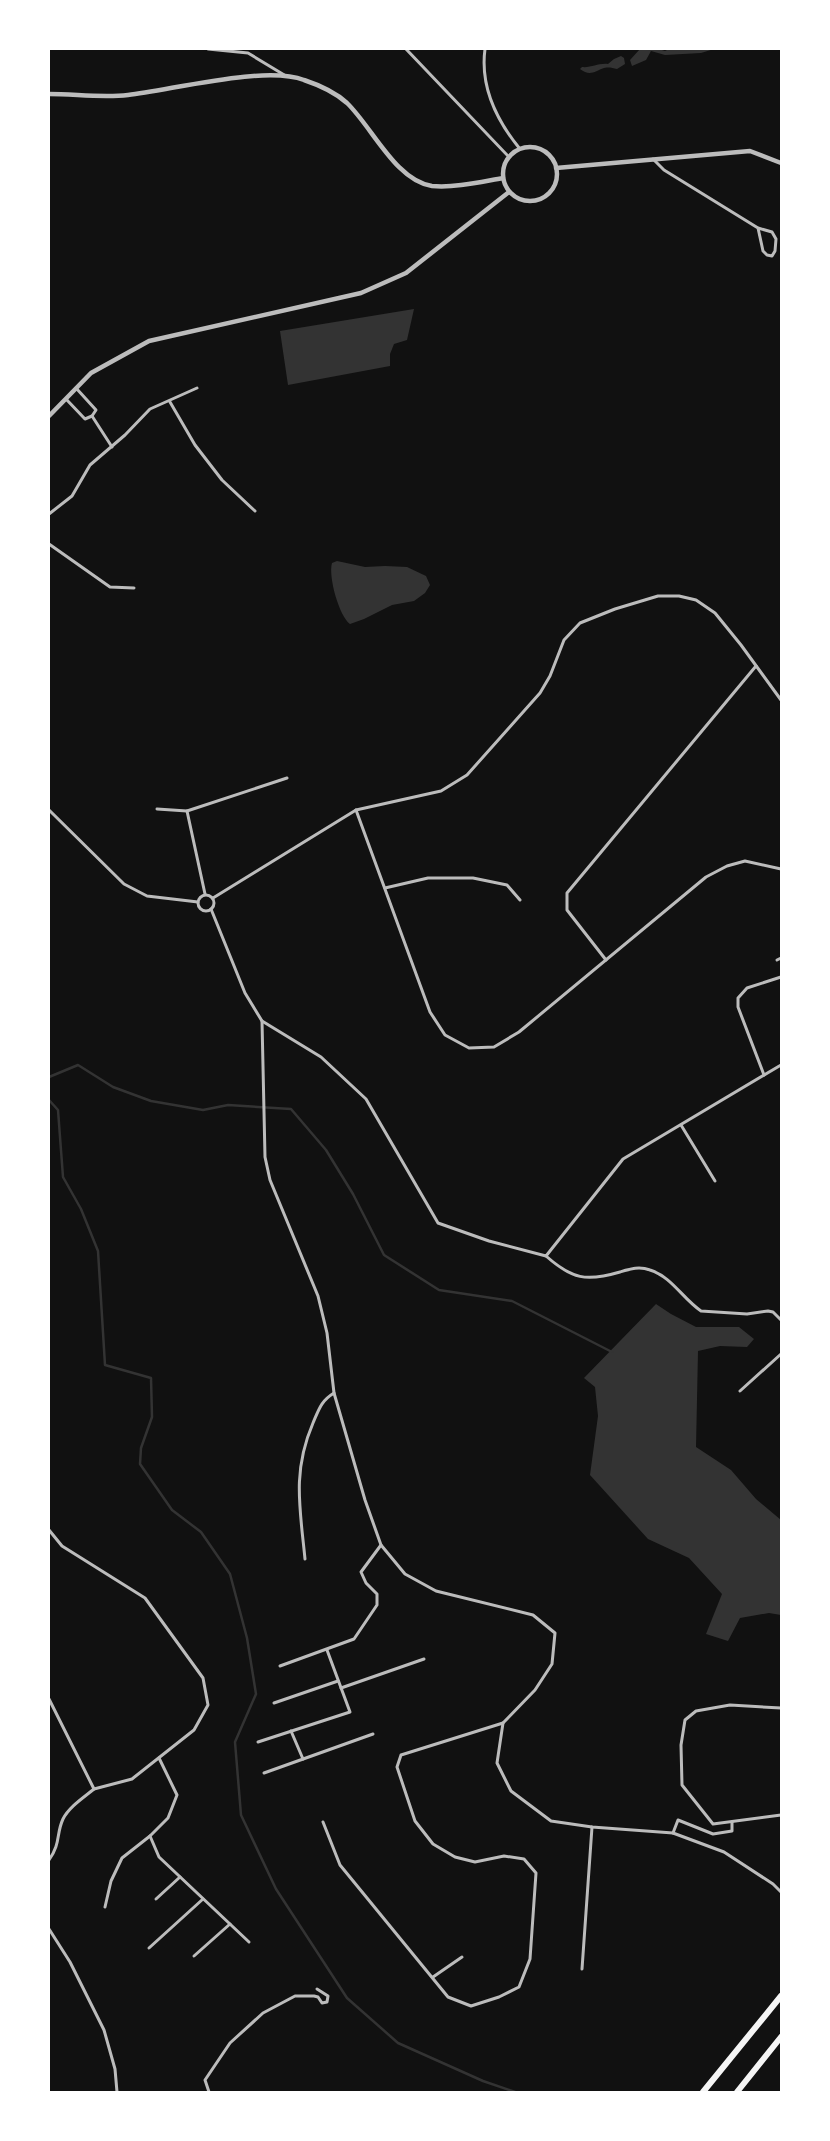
<svg xmlns="http://www.w3.org/2000/svg" width="830" height="2141" font-family="'Golos Text',sans-serif">
  <style>
    .water { fill: #333 }
    .lines { fill: none; stroke-linecap: round; stroke-linejoin: round }
    .stream { stroke: #333; stroke-width: 2.5 }
    .minor { stroke: #bcbcbc; stroke-width: 3 }
    .tertiary { stroke: #bcbcbc; stroke-width: 4.5 }
    .motorway { stroke: #f5f5f5; stroke-width: 6 }
  </style>
  <rect width="100%" height="100%" fill="#111"/>
  <!-- water -->
  <g class="water">
    <path d="M640,49H659L665,51L669,49H714L701,53L665,55L651,51L646,60L632,66L630,60Z"/>
    <path d="M621,56L624,58L625,64L617,69C612,68 610,67 604,68C595,71 590,77 580,69L582,67C591,68 598,63 608,64L614,59Z"/>
    <path d="M414,309L407,340L394,344L390,354V366L288,385L280,331Z"/>
    <path d="M337,561L365,567L385,566L407,567L426,576L430,585L425,593L414,601L392,605L364,619L350,624C339,616 328,576 332,563Z"/>
    <path d="M656,1304L671,1314L696,1327H739L754,1339L747,1347L720,1346L698,1351L696,1447L731,1470L756,1499L781,1520V1615L769,1613L740,1618L728,1641L706,1634L722,1594L689,1558L648,1539L590,1475L598,1416L595,1387L584,1378Z"/>
  </g>
  <g class="lines">
    <!-- stream -->
    <g class="stream">
      <path d="M49,1077L78,1065L113,1087L151,1101L203,1110L228,1105L291,1109L326,1150L353,1194L384,1255L439,1290L512,1301L612,1352"/>
      <path d="M49,1100L58,1110L63,1177L81,1209L98,1251L105,1365L151,1378L152,1417L141,1448L140,1464L172,1510L201,1532L230,1574L247,1638L256,1694L235,1742L241,1815L276,1889L347,1998L398,2043L483,2081L515,2092"/>
    </g>
    <!-- minor -->
    <g class="minor">
      <path d="M208,49L248,53L286,76"/>
      <path d="M406,49L509,157"/>
      <path d="M485,49C480,86 497,121 520,149"/>
      <path d="M653,159L664,170L758,228L772,232L776,239L775,251L772,256L767,255L763,251L758,228"/>
      <path d="M66,399L85,419L92,416L96,410L76,388"/>
      <path d="M170,402L195,445L222,480L255,511"/>
      <path d="M92,416L112,447"/>
      <path d="M49,514L72,496L90,465L125,435L150,409L197,388"/>
      <path d="M49,544L110,587L134,588"/>
      <path d="M157,809L187,811L287,778"/>
      <path d="M49,810L124,884L147,896L198,902"/>
      <path d="M356,810L430,1012L445,1035L469,1048L494,1047L519,1032L706,877L727,866L745,861L781,869"/>
      <path d="M187,811L205,894"/>
      <path d="M385,888L428,878H473L507,885L520,900"/>
      <circle cx="206" cy="903" r="8"/>
      <path d="M213,898L356,810L441,791L467,775L540,693L550,676L564,640L580,623L615,609L658,596H679L696,600L715,613L741,645L781,700"/>
      <path d="M211,909L245,993L262,1021L321,1057L366,1099L438,1223L489,1241L546,1256L623,1159L781,1065"/>
      <path d="M606,960L567,910V893L756,666"/>
      <path d="M777,960L781,958"/>
      <path d="M262,1021L265,1157L270,1180L318,1296L327,1333L334,1393L365,1500L381,1545L405,1574L436,1591L533,1615L555,1633L552,1664L535,1690L503,1723L497,1763L511,1791L551,1821L592,1827L673,1833L724,1852L773,1884L781,1892"/>
      <path d="M764,1075L738,1007V998L747,988L781,977"/>
      <path d="M681,1125L715,1181"/>
      <path d="M546,1256C572,1279 586,1282 620,1272C630,1269 639,1266 650,1270C672,1277 682,1298 701,1311L747,1314L768,1311L773,1312L781,1320"/>
      <path d="M740,1391L781,1354"/>
      <path d="M49,1530L62,1546L145,1598L203,1678L208,1705L194,1730L132,1779L94,1789"/>
      <path d="M305,1559C300,1508 292,1472 313,1423C319,1409 321,1401 334,1393"/>
      <path d="M280,1666L354,1639L377,1605V1594L366,1583L361,1572L381,1545"/>
      <path d="M341,1688L424,1659"/>
      <path d="M49,1699L94,1789C83,1798 69,1807 63,1819C56,1834 61,1843 49,1860"/>
      <path d="M274,1703L338,1681"/>
      <path d="M781,1708L730,1705L696,1711L685,1720L681,1745L682,1785L713,1824L781,1815"/>
      <path d="M291,1731L303,1759"/>
      <path d="M258,1742L350,1712L327,1650"/>
      <path d="M264,1773L373,1734"/>
      <path d="M323,1822L340,1865L448,1997L471,2006L499,1997L519,1987L530,1959L536,1873L524,1859L504,1856L475,1862L455,1857L433,1844L415,1821L397,1767L401,1755L503,1723"/>
      <path d="M673,1833L678,1820L713,1834L732,1831V1822"/>
      <path d="M150,1836L159,1857L249,1942"/>
      <path d="M156,1899L180,1877"/>
      <path d="M105,1907L111,1881L122,1858L150,1836L168,1818L177,1795L159,1758"/>
      <path d="M49,1929L70,1962L104,2030L115,2069L117,2092"/>
      <path d="M149,1948L203,1899"/>
      <path d="M194,1956L230,1924"/>
      <path d="M582,1969L592,1827"/>
      <path d="M433,1977L462,1957"/>
      <path d="M209,2092L205,2080L230,2043L263,2013L295,1996H314L318,1997L322,2003L327,2002L328,1996L317,1989"/>
    </g>
    <!-- tertiary -->
    <g class="tertiary">
      <path d="M49,94C75,94 102,98 128,95C172,90 265,65 304,80C319,85 335,92 347,103C372,127 396,181 432,186C455,188 480,182 503,178"/>
      <circle cx="530" cy="174" r="27"/>
      <path d="M556,168L750,151L781,163"/>
      <path d="M49,416L91,373L149,341L361,293L406,273L509,192"/>
    </g>
    <!-- motorway -->
    <g class="motorway">
      <path d="M703,2092L781,1996"/>
      <path d="M737,2092L781,2037"/>
    </g>
  </g>
  <!-- border -->
  <rect width="830" height="2141" fill="none" stroke="#ffffff" stroke-width="100"/>
</svg>
